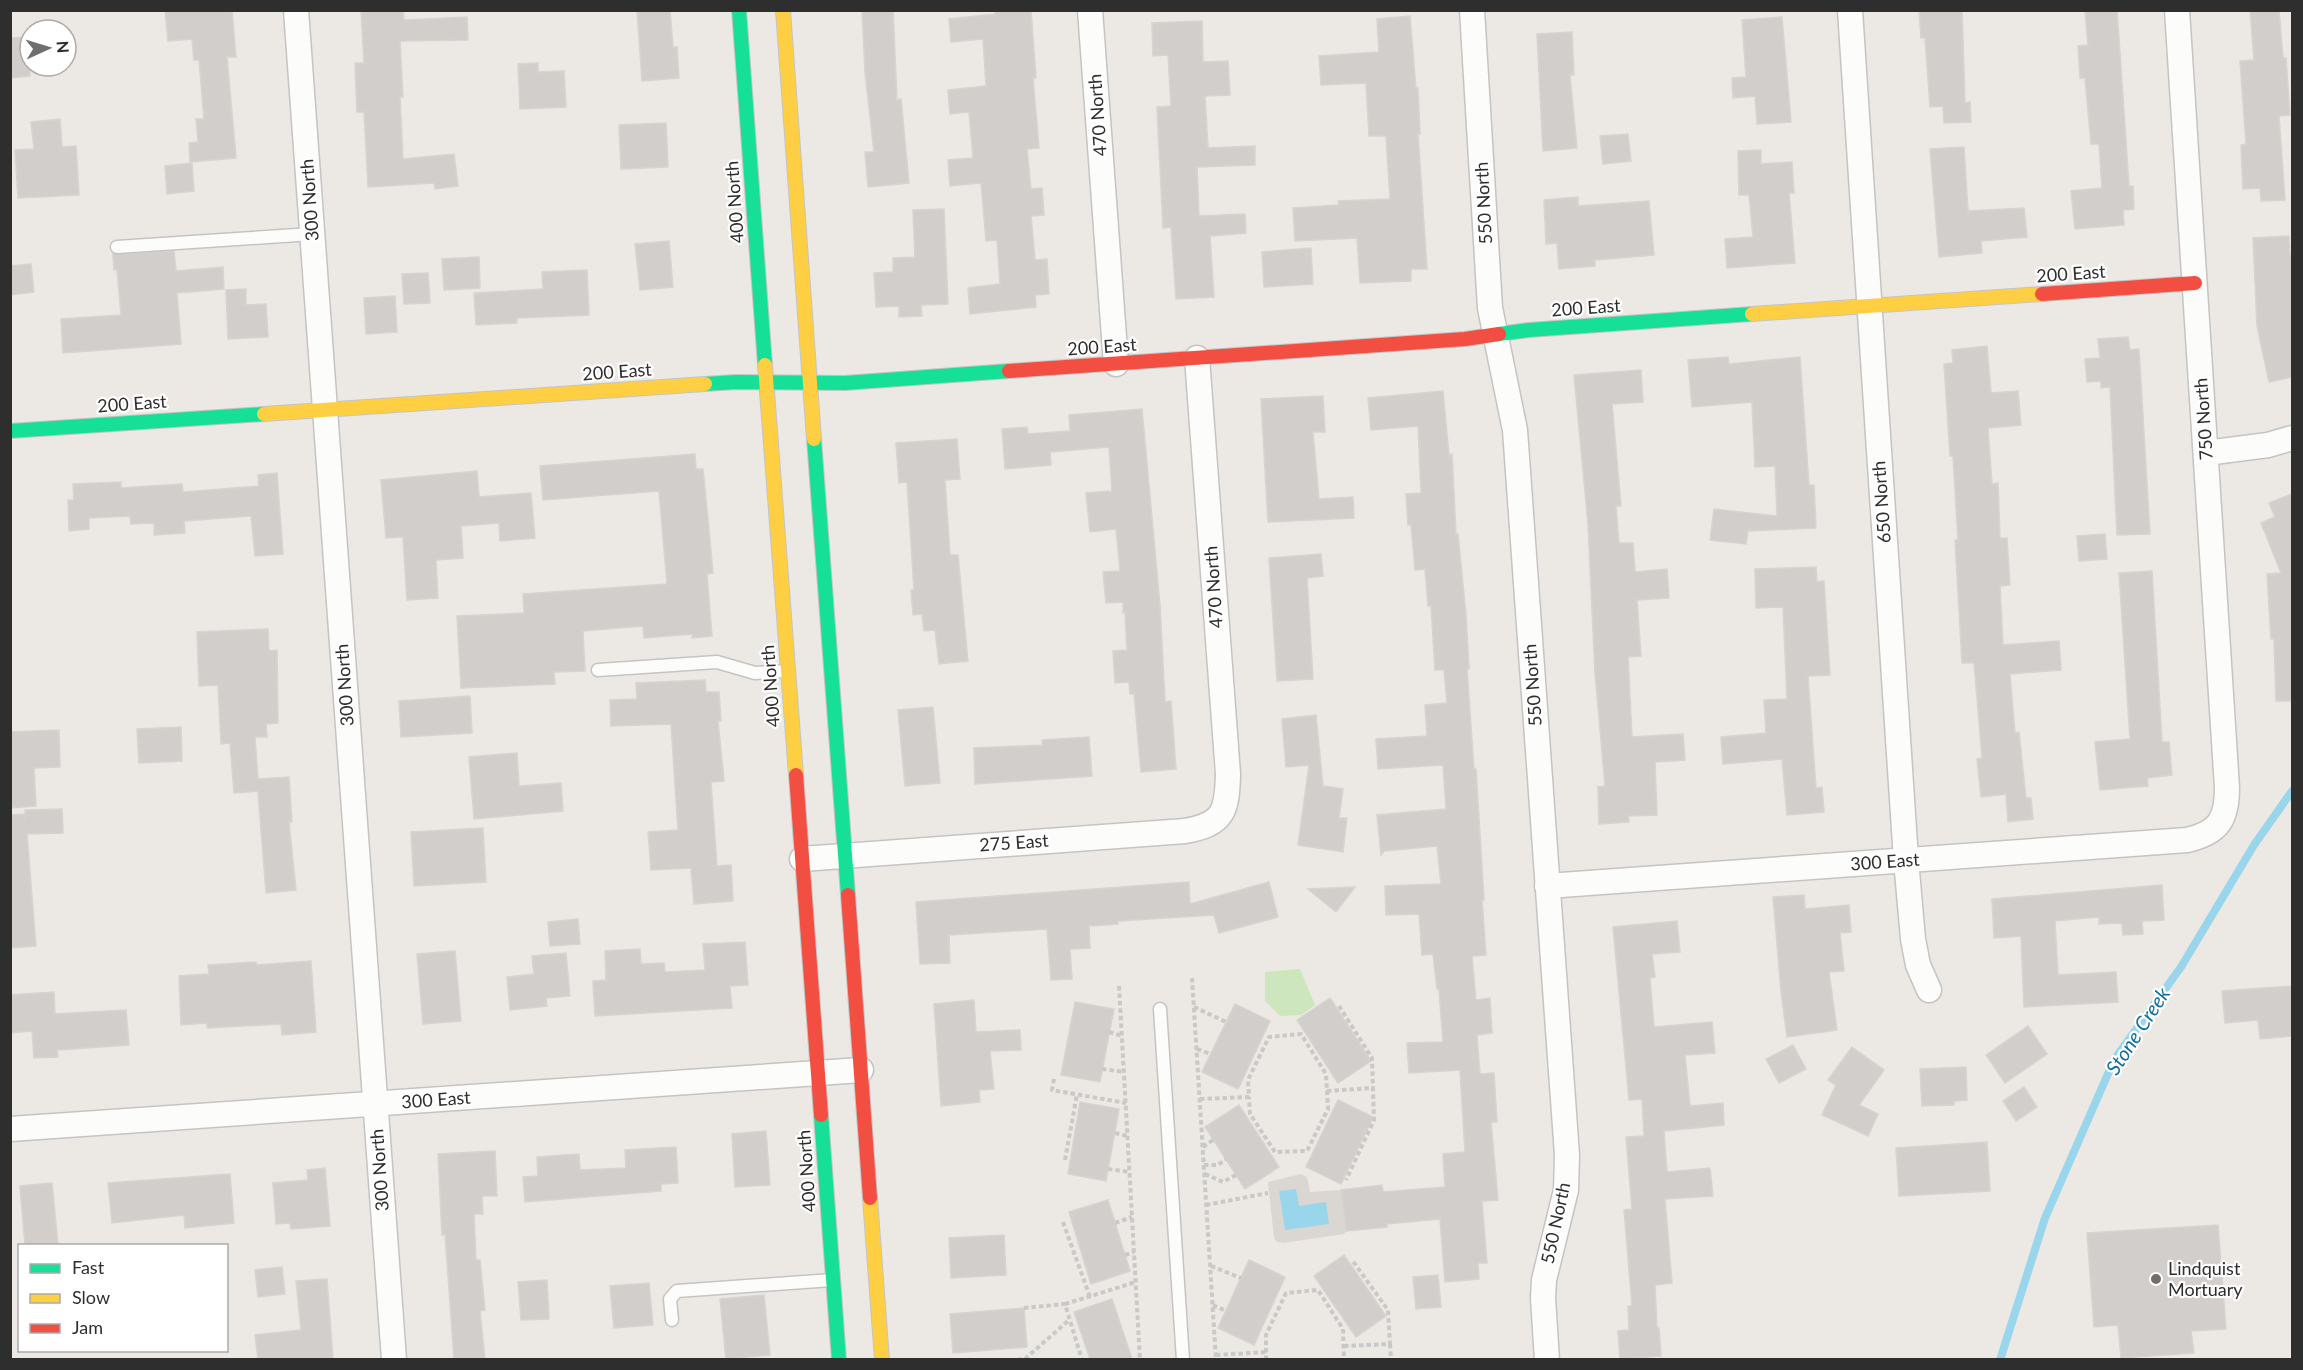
<svg xmlns="http://www.w3.org/2000/svg" width="2303" height="1370" font-family="Lato,sans-serif">
  <style>
    .green { fill: #cee6be }
    .plaza { fill: #dad6d2 }
    .water { fill: #99d6ec }
    .lines { fill: none; stroke-linecap: round; stroke-linejoin: round }
    .stream { stroke: #99d6ec; stroke-width: 8 }
    .building { fill: #d1cecb; stroke: #d7d4d0; stroke-width: 1.5 }
    .lane-casing { stroke: #c5c4c5; stroke-width: 15 }
    .street-casing { stroke: #c5c4c5; stroke-width: 27 }
    .fast-casing { stroke: #c5c4c5; stroke-width: 16 }
    .slow-casing { stroke: #c5c4c5; stroke-width: 16 }
    .jam-casing { stroke: #c5c4c5; stroke-width: 16 }
    .path { stroke: #c9c9c8; stroke-width: 4; stroke-dasharray: 4.5 3; stroke-linecap: butt }
    .lane { stroke: #fcfcfb; stroke-width: 12 }
    .street { stroke: #fcfcfb; stroke-width: 24 }
    .fast { stroke: #16e098; stroke-width: 14 }
    .slow { stroke: #ffcf43; stroke-width: 14 }
    .jam { stroke: #f24e42; stroke-width: 14 }
    .poi-dot { fill: #706f6e; stroke: #fff; stroke-width: 2 }
    .labels { text-anchor: middle; stroke-width: 4.5; stroke-linejoin: round; paint-order: stroke }
    .street-label { font-size: 18px; fill: #2e2e2e; stroke: #fff }
    .poi-label { font-size: 18px; fill: #2e2e2e; stroke: #fff; text-anchor: start }
    .water-label { font-size: 20px; font-style: italic; fill: #0d6fa3; stroke: #fff }
  </style>
  <rect width="100%" height="100%" fill="#ece8e4"/>
  <!-- green -->
  <path class="green" d="M1300,969L1315,1005L1301,1015L1280,1016L1265,1001V972Z"/>
  <!-- plaza -->
  <path class="plaza" d="M1301,1174L1307,1177L1310,1192L1341,1190L1346,1231L1344,1234L1283,1243L1277,1242L1274,1238L1268,1182Z"/>
  <!-- water -->
  <path class="water" d="M1296,1189L1299,1206L1326,1202L1329,1224L1285,1230L1279,1191Z"/>
  <g class="lines">
    <!-- stream -->
    <path class="stream" d="M2000,1360L2045,1218L2114,1060L2181,967L2254,845L2292,791"/>
  </g>
  <!-- building -->
  <g class="building">
    <path d="M165,10H232L236,57H227L236,158L190,162L189,143L198,142L196,119H204L199,60H194L192,39L168,41Z"/>
    <path d="M361,10H403L404,20L467,17L468,40L400,41L403,97H400L403,159L454,154L458,186L435,189L434,183L368,187L364,112H357L355,63H364Z"/>
    <path d="M637,10H670L673,47H677L679,78L642,81Z"/>
    <path d="M862,10H893L897,100L901,99L909,183L868,187L865,152H874L865,72Z"/>
    <path d="M995,10H1031L1036,78H1033L1039,148L1027,149L1031,189L1042,188L1044,215L1031,216L1035,260L1047,259L1049,294L1035,295L1036,307L970,314L968,288L1000,284L997,240L986,241L981,183L950,186L948,160L973,158L969,112L950,114L948,90L986,86L983,39L951,42L949,19L995,14Z"/>
    <path d="M1919,10H1962L1965,103L1970,102L1971,122L1944,123L1943,106L1930,107L1925,38H1921Z"/>
    <path d="M2085,10H2117L2129,186H2133L2134,209L2123,210L2124,225L2075,229L2071,191L2102,188L2099,144H2091L2085,78H2080L2078,46L2088,45Z"/>
    <path d="M2250,10H2279L2283,58H2286L2290,115L2279,116L2285,200L2261,201L2260,188L2243,189L2241,145L2246,144L2240,61L2254,60Z"/>
    <path d="M1410,16L1416,89L1418,88L1420,134H1418L1427,269H1411V281L1360,283L1357,238L1295,241L1293,208L1339,205L1338,201L1390,199L1386,136H1369L1366,83L1321,85L1319,56L1379,52L1377,19Z"/>
    <path d="M1782,17L1791,122L1757,124L1755,96L1733,98L1732,78L1746,77L1742,20Z"/>
    <path d="M1202,21L1203,62L1228,61L1230,95L1205,96L1208,148L1255,146V165L1197,167L1199,216L1245,214L1246,233L1210,236L1214,297L1176,299L1171,227L1163,228L1157,107L1171,106L1168,55L1153,56L1152,23Z"/>
    <path d="M1572,32L1574,75H1570L1577,148L1543,151L1537,34Z"/>
    <path d="M30,37V76L10,78V38Z"/>
    <path d="M538,63V72L564,71L566,107L520,109L518,64Z"/>
    <path d="M60,119L62,147L76,146L79,195L18,198L15,150L34,149L31,122Z"/>
    <path d="M666,123L668,167L621,169L619,125Z"/>
    <path d="M1628,134L1631,161L1603,164L1600,136Z"/>
    <path d="M1964,147L1968,211L2024,208L2027,237L1981,241L1982,253L1939,257L1930,149Z"/>
    <path d="M1761,150V164L1792,162L1794,193H1789L1795,263L1727,268L1725,239L1753,237L1749,195H1739L1738,151Z"/>
    <path d="M192,163L194,191L167,194L165,166Z"/>
    <path d="M1578,197V206L1649,201L1654,255L1595,260V266L1559,269L1557,243L1546,244L1544,200Z"/>
    <path d="M944,209L948,304L921,305L922,316L899,317V306L876,307L874,273L893,272V258L915,257L913,210Z"/>
    <path d="M2289,236L2290,255H2292V377L2269,382L2257,326L2253,238Z"/>
    <path d="M669,241L673,287L640,290L635,244Z"/>
    <path d="M1311,248L1313,284L1264,287L1262,252Z"/>
    <path d="M174,251L176,271L223,267L224,289L177,293L181,344L63,353L61,319L121,315L117,269L114,270L113,254Z"/>
    <path d="M479,257L480,288L444,290L442,259Z"/>
    <path d="M31,264L34,292L10,295V266Z"/>
    <path d="M587,270L589,315L517,318V323L476,325L474,293L543,289L542,272Z"/>
    <path d="M428,273L430,303L404,304L402,274Z"/>
    <path d="M246,289V305L266,304L268,337L228,339L226,290Z"/>
    <path d="M395,296L397,332L366,334L364,298Z"/>
    <path d="M2128,337L2130,350L2139,349L2150,534L2117,535L2110,387L2101,388V381L2087,382L2085,359L2100,358L2098,339Z"/>
    <path d="M1987,346L1991,393L2018,391L2021,425L1988,428L1992,484L1998,483L2000,538H2007L2010,585L2000,586L2003,645L2059,641L2061,670L2010,674L2015,733L2019,732L2026,798H2031L2033,819L2008,822L2006,794L1981,797L1977,759L1982,758L1974,663H1962L1955,540H1958L1953,456H1950L1944,364L1953,363L1952,350Z"/>
    <path d="M1728,357L1729,364L1800,357L1809,485H1814L1816,528L1748,531L1746,544L1710,540L1714,509L1777,516L1775,466L1755,467L1752,402L1692,407L1688,360Z"/>
    <path d="M1641,370L1643,402L1612,404L1621,506H1616L1619,543H1633L1635,572L1667,569L1669,598L1637,600L1641,656L1628,657L1632,737L1683,734L1685,760L1655,762L1657,815L1628,816L1629,822L1599,824L1598,787L1605,786L1595,673L1588,524L1574,375Z"/>
    <path d="M1443,391L1449,455L1452,454L1456,534H1458L1466,615L1469,669H1467L1474,769H1476L1484,900H1482L1486,955L1472,956L1476,1000L1490,998L1492,1033L1477,1035L1480,1074L1494,1073L1497,1122H1491L1498,1200L1482,1201L1487,1263H1478L1479,1279L1445,1282L1440,1219L1387,1224V1227L1346,1231L1341,1190L1382,1185L1383,1192L1445,1187L1443,1154L1465,1152L1460,1070L1409,1073L1407,1043L1443,1042L1439,989H1437L1433,954L1422,955L1419,914L1386,915L1385,886L1441,884L1437,846L1384,851L1381,855L1377,815L1446,809L1443,765L1378,769L1376,739L1427,736L1425,705L1447,703L1444,670H1435L1431,606H1428L1425,569L1415,570L1411,525H1408L1406,494L1421,493L1418,426L1371,430L1368,398Z"/>
    <path d="M1323,396L1325,432H1313L1319,499L1353,497L1354,518L1268,522L1261,399Z"/>
    <path d="M1142,409L1160,605L1165,702L1171,701L1176,769L1141,772L1134,694H1130L1129,682L1115,683L1113,651L1127,650L1125,612L1123,613V602L1106,603L1103,572L1120,571L1116,529L1090,532L1086,493L1112,491L1109,447L1050,452L1051,465L1005,469L1002,429L1027,427L1028,434L1070,431L1069,415Z"/>
    <path d="M957,439L960,479L945,480L950,555H958L968,661L939,664L935,630L924,631L922,614L913,615L911,590H914L907,482L899,483L896,443Z"/>
    <path d="M695,454L696,469H703L708,519L713,573L707,574L712,636L692,638L693,634L644,638L643,626L583,631L585,671L554,672L555,684L461,688L457,616L524,613L523,594L667,584L659,491L543,500L540,466Z"/>
    <path d="M477,471L479,497L531,493L535,538L500,541L499,523L461,526L463,558L436,560L438,598L407,600L403,537L386,538L381,480Z"/>
    <path d="M277,473L283,554L255,556L251,516L184,521L185,533L154,535V523L131,524L130,516L89,518V529L69,531L68,500H74L73,484L121,482V488L182,484L183,492L259,486L258,475Z"/>
    <path d="M2292,494V701H2276L2274,639H2271L2267,574L2281,573L2261,523L2275,517L2269,503Z"/>
    <path d="M2105,534L2107,559L2079,561L2077,536Z"/>
    <path d="M1321,554L1323,576L1307,578L1313,679L1277,681L1269,558Z"/>
    <path d="M1816,567L1817,582L1824,581L1830,675L1808,676L1816,788L1822,787L1824,812L1787,815L1782,759L1723,764L1721,737L1766,733L1764,700L1787,699L1783,607L1756,608L1755,569Z"/>
    <path d="M2152,571L2162,742H2169L2172,775L2147,778L2148,786L2100,790L2095,742L2130,739L2119,573Z"/>
    <path d="M268,629L269,651L277,650L278,723L266,724L267,737H255L258,779L289,777L292,822H289L296,890L266,893L258,791L234,793L230,743L221,744L218,685L199,686L197,632Z"/>
    <path d="M705,680L706,692H719L721,721H718L724,781L711,782L717,866L731,865L733,901L694,904L691,868L651,870L648,832L678,830L671,724L611,726L610,700L637,699L636,683Z"/>
    <path d="M470,696L472,733L401,737L399,701Z"/>
    <path d="M933,707L940,783L905,786L898,710Z"/>
    <path d="M1316,715L1323,786L1343,789L1339,818H1347L1343,852L1298,845L1309,765L1286,767L1282,719Z"/>
    <path d="M181,727L182,761L139,763L137,729Z"/>
    <path d="M59,730L60,767L34,768L36,806L10,808V732Z"/>
    <path d="M1089,737L1092,776L975,784L974,748L1043,745L1042,740Z"/>
    <path d="M517,753L519,786L561,783L563,811L474,819L469,757Z"/>
    <path d="M62,809L63,833L27,834L36,946L10,948V815L25,814V819V810Z"/>
    <path d="M483,828L486,882L414,886L411,832Z"/>
    <path d="M1189,882L1190,904L1269,882L1278,917L1219,933L1214,915L1118,921V924L1089,926L1090,948L1070,949L1072,979L1051,980L1047,929L949,935L950,963L920,964L916,902Z"/>
    <path d="M2162,885L2164,920L2142,921L2143,934L2123,935L2122,923L2099,924V917L2055,921L2058,975L2116,972L2118,1002L2024,1007L2021,936L1994,938L1992,899Z"/>
    <path d="M1355,887L1336,912L1308,889Z"/>
    <path d="M1804,895L1805,909L1849,905L1851,932L1840,933L1844,971L1829,972L1837,1030L1787,1037L1781,991L1773,897Z"/>
    <path d="M578,919L580,944L550,946L548,922Z"/>
    <path d="M1677,921L1680,952L1652,954L1655,977L1650,978L1654,1027L1712,1022L1715,1053L1685,1055L1690,1106L1723,1103L1724,1125L1664,1131L1667,1172L1710,1168L1713,1196L1665,1199L1672,1283L1655,1285L1657,1328H1659L1661,1356L1620,1359L1618,1331L1629,1330L1628,1306H1632L1624,1210L1632,1209L1626,1137L1644,1136L1642,1099L1629,1100L1613,927Z"/>
    <path d="M745,942L748,985L730,986L732,1008L595,1016L593,981L606,980L605,951L640,949L641,964L664,963L665,972L705,970L703,944Z"/>
    <path d="M455,951L461,1021L423,1024L417,954Z"/>
    <path d="M566,953L570,996L546,998L547,1006L510,1010L507,977L534,974L532,956Z"/>
    <path d="M311,961L316,1032L282,1035L281,1024L207,1028V1023L181,1025L179,976L209,974L208,965L256,962V965Z"/>
    <path d="M2292,986V1036L2260,1039L2258,1020L2225,1023L2222,991Z"/>
    <path d="M54,992L55,1014L126,1010L129,1045L57,1050L58,1057L34,1058L32,1031L10,1033V995Z"/>
    <path d="M1330,998L1371,1061L1338,1083L1297,1020Z"/>
    <path d="M974,1000L976,1032L1020,1030L1021,1050L990,1051L994,1089L979,1090L980,1102L941,1106L934,1004Z"/>
    <path d="M1075,1002L1114,1009L1100,1082L1061,1075Z"/>
    <path d="M1235,1004L1270,1021L1238,1089L1202,1072Z"/>
    <path d="M2028,1026L2047,1054L2005,1083L1986,1055Z"/>
    <path d="M1793,1045L1806,1069L1779,1083L1766,1059Z"/>
    <path d="M1852,1047L1884,1070L1859,1105L1878,1114L1868,1136L1822,1115L1836,1085L1828,1080Z"/>
    <path d="M1966,1067L1967,1100L1954,1101V1105L1922,1106L1920,1069Z"/>
    <path d="M2024,1087L2037,1107L2016,1121L2003,1101Z"/>
    <path d="M1338,1100L1373,1117L1341,1184L1306,1167Z"/>
    <path d="M1080,1102L1119,1109L1106,1181L1068,1174Z"/>
    <path d="M1239,1105L1279,1167L1245,1189L1205,1127Z"/>
    <path d="M766,1131L770,1185L735,1187L732,1134Z"/>
    <path d="M1987,1142L1990,1191L1899,1196L1896,1148Z"/>
    <path d="M676,1147L678,1183L661,1184V1191L525,1202L523,1177L538,1176L537,1157L579,1154L580,1170L626,1168L625,1150Z"/>
    <path d="M495,1151L497,1196H482L483,1214H474L476,1260H480L485,1310L480,1311L485,1359H454L445,1234L442,1235L438,1154Z"/>
    <path d="M325,1168L330,1226L291,1229L290,1223L276,1224L273,1183L308,1180L307,1170Z"/>
    <path d="M230,1174L234,1223L185,1228L184,1215L112,1223L108,1183Z"/>
    <path d="M52,1183L58,1245H25L20,1186Z"/>
    <path d="M1108,1200L1130,1271L1091,1284L1069,1212Z"/>
    <path d="M2218,1225L2226,1329L2191,1331L2194,1353L2121,1358L2118,1325L2094,1327L2087,1233Z"/>
    <path d="M1004,1235L1006,1275L951,1278L949,1238Z"/>
    <path d="M1344,1255L1386,1316L1356,1337L1314,1276Z"/>
    <path d="M1249,1260L1285,1277L1254,1345L1218,1328Z"/>
    <path d="M282,1267L285,1294L258,1297L255,1270Z"/>
    <path d="M1438,1275L1441,1307L1416,1309L1413,1277Z"/>
    <path d="M327,1279L333,1359H258L255,1335L301,1330L296,1281Z"/>
    <path d="M547,1280L549,1319L521,1320L518,1282Z"/>
    <path d="M649,1283L653,1325L614,1328L610,1286Z"/>
    <path d="M764,1295L770,1355L726,1359L720,1299Z"/>
    <path d="M1112,1299L1132,1359H1090L1074,1312Z"/>
    <path d="M1024,1308L1027,1347L953,1353L950,1314Z"/>
  </g>
  <g class="lines">
    <!-- lane casing -->
    <g class="lane-casing">
      <g id="lane">
        <path d="M117,247L312,234"/>
        <path d="M598,670L717,662L755,673L786,671"/>
        <path d="M1160,1009L1183,1360"/>
        <path d="M672,1320L670,1299L677,1291L832,1280"/>
      </g>
    </g>
    <!-- street casing -->
    <g class="street-casing">
      <g id="street">
        <path d="M296,10L394,1360"/>
        <path d="M1090,10L1116,364"/>
        <path d="M1472,10L1490,308L1515,430L1567,1155L1566,1190L1544,1280L1543,1298L1547,1360"/>
        <path d="M1850,10L1906,860L1913,939L1918,965L1929,990"/>
        <path d="M2206,453L2268,445L2292,438"/>
        <path d="M802,859L1185,831C1224,824 1227,811 1228,774L1197,358"/>
        <path d="M1547,886L2187,840C2218,833 2227,820 2227,788L2177,10"/>
        <path d="M10,1129L861,1070"/>
      </g>
    </g>
    <!-- fast casing -->
    <g class="fast-casing">
      <g id="fast">
        <path d="M739,10L765,365"/>
        <path d="M1499,334L1529,330L1752,314"/>
        <path d="M705,384L736,382L845,383L1009,371"/>
        <path d="M10,431L264,414"/>
        <path d="M814,439L848,895"/>
        <path d="M821,1115L839,1360"/>
      </g>
    </g>
    <!-- slow casing -->
    <g class="slow-casing">
      <g id="slow">
        <path d="M783,10L814,439"/>
        <path d="M1752,314L2042,294"/>
        <path d="M765,365L796,775"/>
        <path d="M264,414L705,384"/>
        <path d="M870,1198L882,1360"/>
      </g>
    </g>
    <!-- jam casing -->
    <g class="jam-casing">
      <g id="jam">
        <path d="M2042,294L2195,283"/>
        <path d="M1009,371L1465,339L1499,334"/>
        <path d="M796,775L821,1115"/>
        <path d="M848,895L870,1198"/>
      </g>
    </g>
    <!-- path -->
    <g class="path">
      <path d="M1192,978L1216,1360"/>
      <path d="M1119,986L1140,1360"/>
      <path d="M1339,1006L1372,1058L1373,1088"/>
      <path d="M1194,1007L1226,1022"/>
      <path d="M1109,1032L1122,1036"/>
      <path d="M1197,1049L1211,1054"/>
      <path d="M1102,1069L1124,1072"/>
      <path d="M1054,1079L1052,1090L1126,1103"/>
      <path d="M1327,1091L1373,1088L1374,1120L1346,1180"/>
      <path d="M1200,1099L1249,1097L1248,1080L1269,1037L1301,1034L1326,1074L1328,1109L1307,1151L1275,1152L1250,1114L1249,1097"/>
      <path d="M1115,1133L1127,1136"/>
      <path d="M1203,1147L1213,1140"/>
      <path d="M1065,1160L1077,1094"/>
      <path d="M1204,1165H1218L1226,1159"/>
      <path d="M1108,1169L1130,1172"/>
      <path d="M1205,1174L1223,1182L1236,1175"/>
      <path d="M1206,1205L1268,1193"/>
      <path d="M1063,1222L1090,1297"/>
      <path d="M1115,1223L1132,1217"/>
      <path d="M1125,1255L1134,1252"/>
      <path d="M1211,1266L1241,1278"/>
      <path d="M1065,1304L1136,1282"/>
      <path d="M1213,1305L1226,1311"/>
      <path d="M1024,1308L1065,1304L1082,1360"/>
      <path d="M1390,1344L1391,1360"/>
      <path d="M1344,1346L1390,1344L1388,1310L1352,1260"/>
      <path d="M1216,1355L1266,1352"/>
      <path d="M1010,1360L1025,1359L1069,1320"/>
      <path d="M1266,1360V1335L1286,1293L1318,1290L1343,1329L1344,1360"/>
    </g>
    <!-- lane -->
    <use href="#lane" class="lane"/>
    <!-- street -->
    <use href="#street" class="street"/>
    <!-- fast -->
    <use href="#fast" class="fast"/>
    <!-- slow -->
    <use href="#slow" class="slow"/>
    <!-- jam -->
    <use href="#jam" class="jam"/>
  </g>
  <!-- markers -->
  <circle class="poi-dot" cx="2156" cy="1279" r="6"/>
  <g class="labels">
    <!-- street labels -->
    <g class="street-label">
      <text transform="translate(1098 115) rotate(-94)" y="6">470 North</text>
      <text transform="translate(310 200) rotate(-94)" y="6">300 North</text>
      <text transform="translate(735 202) rotate(-94)" y="6">400 North</text>
      <text transform="translate(1484 203) rotate(-93)" y="6">550 North</text>
      <text transform="translate(2071 274) rotate(-4)" y="6">200 East</text>
      <text transform="translate(1586 308) rotate(-4)" y="6">200 East</text>
      <text transform="translate(1102 347) rotate(-4)" y="6">200 East</text>
      <text transform="translate(617 372) rotate(-4)" y="6">200 East</text>
      <text transform="translate(132 404) rotate(-4)" y="6">200 East</text>
      <text transform="translate(2204 419) rotate(-94)" y="6">750 North</text>
      <text transform="translate(1882 502) rotate(-94)" y="6">650 North</text>
      <text transform="translate(1214 587) rotate(-94)" y="6">470 North</text>
      <text transform="translate(345 685) rotate(-94)" y="6">300 North</text>
      <text transform="translate(1533 685) rotate(-94)" y="6">550 North</text>
      <text transform="translate(771 686) rotate(-94)" y="6">400 North</text>
      <text transform="translate(1014 843) rotate(-4)" y="6">275 East</text>
      <text transform="translate(1885 862) rotate(-4)" y="6">300 East</text>
      <text transform="translate(436 1100) rotate(-4)" y="6">300 East</text>
      <text transform="translate(380 1170) rotate(-94)" y="6">300 North</text>
      <text transform="translate(807 1171) rotate(-94)" y="6">400 North</text>
      <text transform="translate(1556 1223) rotate(-78)" y="6">550 North</text>
    </g>
    <!-- poi labels -->
    <g class="poi-label">
      <text x="2168" y="1275">Lindquist<tspan x="2168" dy="21">Mortuary</tspan></text>
    </g>
    <!-- water labels -->
    <g class="water-label">
      <text transform="translate(2138 1031) rotate(-57)" y="7">Stone Creek</text>
    </g>
  </g>
  <!-- border -->
  <rect width="2303" height="1370" fill="none" stroke="#2e2e2e" stroke-width="24"/>
  <!-- legend -->
  <rect x="18" y="1244" width="210" height="108" fill="#ffffff" stroke="#ababab" stroke-width="1.5"/>
  <rect x="30" y="1264" width="30" height="9" fill="#16e098" stroke="#ababab" stroke-width="1.5"/>
  <text x="72" y="1274" font-size="18" fill="#2e2e2e">Fast</text>
  <rect x="30" y="1294" width="30" height="9" fill="#ffcf43" stroke="#ababab" stroke-width="1.5"/>
  <text x="72" y="1304" font-size="18" fill="#2e2e2e">Slow</text>
  <rect x="30" y="1324" width="30" height="9" fill="#f24e42" stroke="#ababab" stroke-width="1.5"/>
  <text x="72" y="1334" font-size="18" fill="#2e2e2e">Jam</text>
  <!-- north arrow -->
  <g transform="translate(48 48) rotate(86)"><circle r="28" fill="#ffffff" stroke="#ababab" stroke-width="1.5"/>
  <path d="M0-4.5L10 22L0 15L-10 22Z" fill="#706f6e"/>
  <text y="-9" font-size="16" font-weight="bold" text-anchor="middle" fill="#2e2e2e">N</text>
  </g>
</svg>
